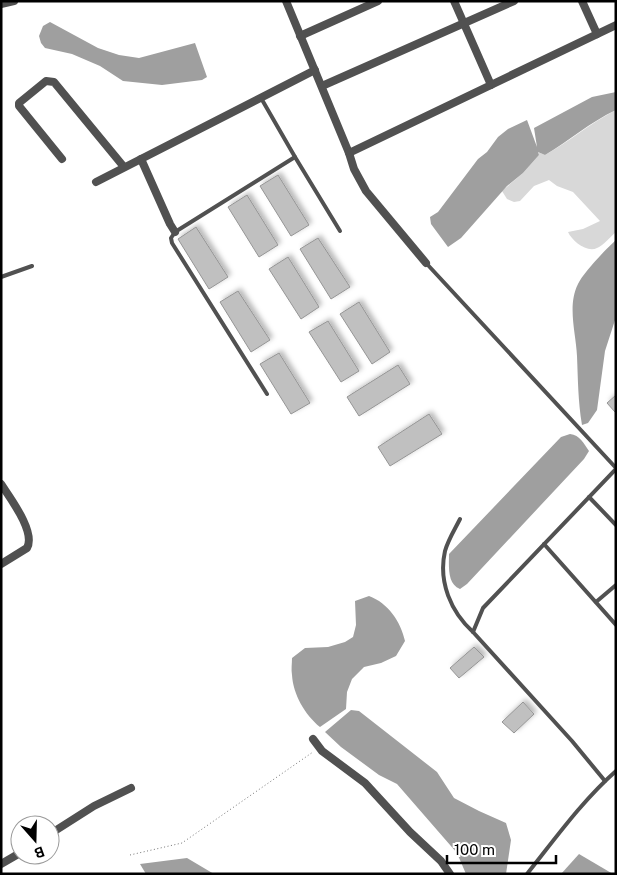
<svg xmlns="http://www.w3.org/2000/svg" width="617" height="875" font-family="'Public Sans',sans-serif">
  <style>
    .green { fill: #d8d8d8 }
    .water { fill: #9f9f9f }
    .building { fill: #c0c0c0; stroke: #959595; filter: url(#shadow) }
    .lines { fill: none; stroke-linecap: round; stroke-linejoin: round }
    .path { stroke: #737373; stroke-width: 1; stroke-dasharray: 1 2.5; stroke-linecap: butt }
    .service { stroke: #515151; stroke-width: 4 }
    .minor { stroke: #515151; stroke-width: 8 }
  </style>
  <defs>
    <filter id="shadow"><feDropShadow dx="3" dy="-3" stdDeviation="2.5" flood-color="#0004"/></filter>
  </defs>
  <rect width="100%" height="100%" fill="#fff"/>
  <!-- green -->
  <path class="green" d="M616,110V232C610,237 604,245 597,248C587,253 572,241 568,232L583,229L600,221L573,192L557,186L549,180L534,186L520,201L514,202L507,199L502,191L523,173L539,155L538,152L545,155C569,142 590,123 616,110Z"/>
  <!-- water -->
  <g class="water">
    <path d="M50,22L98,48L119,55L139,58L195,43L207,77L202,80L162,85L123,81L100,66L72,54L45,48L41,43L39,36L43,26Z"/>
    <path d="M616,92V110C590,122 569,141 545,155L538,152L539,155L523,173L507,186L461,238L448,247L431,224L430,217L438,212L478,159L487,152L498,137L508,129L527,120L537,147L534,128L592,97Z"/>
    <path d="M616,240V317L605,351L597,410L588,423L582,425C578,401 578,380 577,356C576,333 567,306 578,284C583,273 607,248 616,240Z"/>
    <path d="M570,434C580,435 584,444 589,451L584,459L467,584L460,589C447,584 449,566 449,554L561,437Z"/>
    <path d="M369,596C388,603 401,622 405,641L396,656L381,663L364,667L352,679L347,692L346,709L320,727C305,715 293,694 292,675C291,669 292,664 292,658L305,648L328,647L345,642L353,637L356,625L355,601Z"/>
    <path d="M351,710L359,711L437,772L454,798L479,811L506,823L511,840L506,874H466L457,853L397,784L379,775L341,747L325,732Z"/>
    <path d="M579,854L613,874H561Z"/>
    <path d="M187,858L214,874H146L140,864Z"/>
  </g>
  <!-- building -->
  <g class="building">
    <path d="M278,175L309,225L291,236L260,186Z"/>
    <path d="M247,195L278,245L259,257L228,207Z"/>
    <path d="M196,227L228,277L209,289L178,239Z"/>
    <path d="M318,238L350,287L331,299L300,249Z"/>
    <path d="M288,257L319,307L301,319L269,269Z"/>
    <path d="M238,291L270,340L251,352L220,302Z"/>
    <path d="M359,302L390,352L372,364L340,314Z"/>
    <path d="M328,321L359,371L341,382L309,332Z"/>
    <path d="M279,353L310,403L291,414L260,364Z"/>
    <path d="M398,365L410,384L359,416L347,397Z"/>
    <path d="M616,395V411L615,412L607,403Z"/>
    <path d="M429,414L442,434L390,466L378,447Z"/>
    <path d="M474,647L484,657L459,678L450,668Z"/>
    <path d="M523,702L534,714L514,733L502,722Z"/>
  </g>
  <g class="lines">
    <!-- path -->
    <path class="path" d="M130,855L182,843L313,752"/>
    <!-- service -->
    <g class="service">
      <path d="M261,98L295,157L340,231"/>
      <path d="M426,263L616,468"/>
      <path d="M1,277L32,266"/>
      <path d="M267,394L172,243L171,238L175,232L295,157"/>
      <path d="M589,497L616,525"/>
      <path d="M460,519C455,529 448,540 445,551C438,582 451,612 473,632L572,741L605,781"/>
      <path d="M544,544L616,625"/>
      <path d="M596,602L616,585"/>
      <path d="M473,632L483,608L616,469"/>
      <path d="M527,874C555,839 582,801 616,771"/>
    </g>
    <!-- minor -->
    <g class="minor">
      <path d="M286,1L349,153L354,169L366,191L426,263"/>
      <path d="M454,1L491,85"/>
      <path d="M582,1L597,34"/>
      <path d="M1,4L14,1"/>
      <path d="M300,36L378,1"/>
      <path d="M322,86L514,1"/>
      <path d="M349,153L616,25"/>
      <path d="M62,159L19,106V103L46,81L54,82L124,167"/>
      <path d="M141,159L170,224L175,232"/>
      <path d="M96,182L315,70"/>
      <path d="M1,484C10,498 36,532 27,548L1,564"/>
      <path d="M313,739L322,751L365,783L410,832L441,861L450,874"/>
      <path d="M50,834L94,806L131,788"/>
      <path d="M1,864L20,853"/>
    </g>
  </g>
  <!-- border -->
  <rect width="617" height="875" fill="none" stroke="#000000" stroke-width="5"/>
  <!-- north arrow -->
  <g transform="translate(35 840) rotate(160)"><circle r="24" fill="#ffffff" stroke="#999999"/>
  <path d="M0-4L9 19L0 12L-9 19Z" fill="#000000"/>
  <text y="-8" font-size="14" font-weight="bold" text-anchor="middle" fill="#000000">B</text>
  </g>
  <!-- scale -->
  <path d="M447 855v8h109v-8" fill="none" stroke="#000000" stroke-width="2.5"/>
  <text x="454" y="855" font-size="15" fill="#000000" stroke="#ffffff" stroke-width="4" paint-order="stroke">100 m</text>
</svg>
